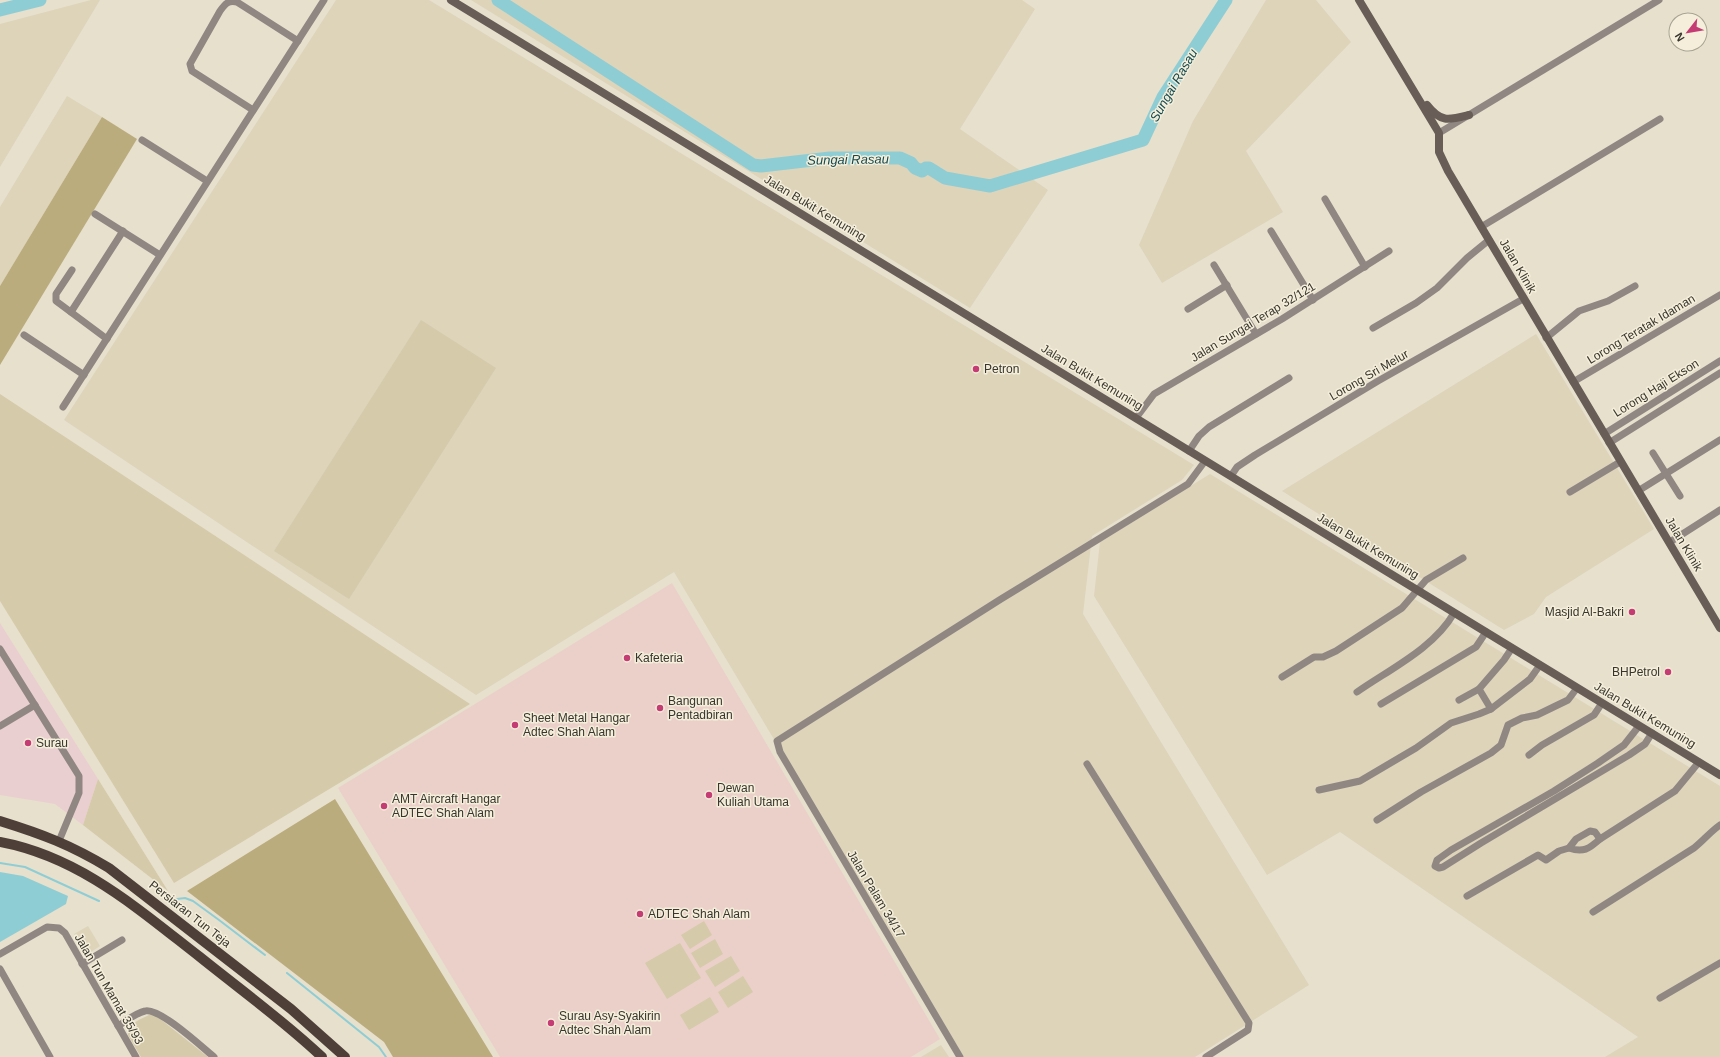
<svg xmlns="http://www.w3.org/2000/svg" width="1720" height="1057" font-family="Helvetica,sans-serif">
  <style>
    .commercial { fill: #eacfd0 }
    .built { fill: #ddd4ba }
    .education { fill: #ead0c9 }
    .green { fill: #d5caaa }
    .forest { fill: #bbac7e }
    .water { fill: #8fcdd5 }
    .lines { fill: none; stroke-linecap: round; stroke-linejoin: round }
    .stream { stroke: #8fcdd5; stroke-width: 2 }
    .river { stroke: #8fcdd5; stroke-width: 13 }
    .street { stroke: #908783; stroke-width: 7 }
    .secondary { stroke: #695d57; stroke-width: 8 }
    .primary { stroke: #4e4039; stroke-width: 10 }
    .poi-dot { fill: #c53b73; stroke: #f4eeda; stroke-width: 1.5 }
    .labels { text-anchor: middle; stroke-width: 3; stroke-linejoin: round; paint-order: stroke }
    .street-label { font-size: 12px; fill: #37352d; stroke: #f4eeda }
    .poi-label { font-size: 12px; fill: #37352d; stroke: #f4eeda; text-anchor: start }
    .water-label { font-size: 13px; font-style: italic; fill: #134a51; stroke: #f4eeda }
  </style>
  <rect width="100%" height="100%" fill="#e7e0cd"/>
  <!-- commercial -->
  <path class="commercial" d="M0,623L98,779L83,825L55,804L0,795Z"/>
  <!-- built -->
  <g class="built">
    <path d="M91,0H100L0,167V24Z"/>
    <path d="M336,0H429L1194,465L1182,480L1092,536L1083,614L1309,985L1195,1057H964L674,572L476,695L64,420Z"/>
    <path d="M471,0H1022L1035,9L960,129L1048,190L970,308Z"/>
    <path d="M1266,0H1316L1351,42L1246,151L1283,212L1162,283L1139,245L1193,121Z"/>
    <path d="M67,96L102,117L0,286V207Z"/>
    <path d="M1536,334L1654,529L1546,597L1534,614L1504,630L1282,491Z"/>
    <path d="M1210,474L1720,786V1057H1605L1638,1037L1340,832L1267,875L1094,596L1100,542Z"/>
    <path d="M88,926L100,946L91,952L84,950L74,934Z"/>
    <path d="M941,1045L949,1057H921Z"/>
  </g>
  <!-- education -->
  <path class="education" d="M672,583L940,1039L911,1057H500L338,788Z"/>
  <!-- green -->
  <g class="green">
    <path d="M421,320L496,368L349,599L274,551Z"/>
    <path d="M0,394L470,704L174,883L0,601Z"/>
    <path d="M98,779L168,891L83,825Z"/>
    <path d="M704,921L712,935L690,949L681,935Z"/>
    <path d="M715,939L723,954L700,968L691,953Z"/>
    <path d="M680,943L701,978L667,999L645,963Z"/>
    <path d="M731,956L740,971L715,987L705,971Z"/>
    <path d="M743,976L753,992L728,1008L718,992Z"/>
    <path d="M710,997L719,1012L689,1030L680,1015Z"/>
    <path d="M149,1015H155L159,1018L208,1057H141L128,1035C127,1024 141,1019 149,1015Z"/>
  </g>
  <!-- forest -->
  <g class="forest">
    <path d="M102,117L137,139L0,365V286Z"/>
    <path d="M335,799L493,1057H393L384,1042L187,891Z"/>
  </g>
  <!-- water -->
  <path class="water" d="M0,872L23,876L68,896L66,904L0,942Z"/>
  <g class="lines">
    <!-- stream -->
    <g class="stream">
      <path d="M0,863L25,867L99,901"/>
      <path d="M177,899L185,898L193,901L219,920L265,955"/>
      <path d="M287,973L379,1047L386,1057"/>
    </g>
    <!-- river -->
    <g class="river">
      <path d="M498,0L753,165L761,166L830,158H900L911,163L915,168L922,171L926,168H929L945,178L990,186L1143,140L1163,97L1226,0"/>
      <path d="M0,10L40,0"/>
    </g>
    <!-- street -->
    <g class="street">
      <path d="M253,110L192,71L190,64L220,11C225,4 228,0 237,2L298,41"/>
      <path d="M1439,133L1659,0"/>
      <path d="M142,140L207,181"/>
      <path d="M1325,199L1365,267"/>
      <path d="M95,214L160,255"/>
      <path d="M1481,227L1660,119"/>
      <path d="M1271,231L1313,300"/>
      <path d="M1214,265L1256,334"/>
      <path d="M72,270L56,294V301L107,339"/>
      <path d="M1188,309L1227,285"/>
      <path d="M71,312L123,231"/>
      <path d="M1373,328L1416,303L1437,288L1467,258L1489,240"/>
      <path d="M24,335L84,375"/>
      <path d="M1546,338L1579,311L1608,301L1635,286"/>
      <path d="M1573,382L1720,295"/>
      <path d="M63,407L324,0"/>
      <path d="M1136,418L1154,394L1282,319L1389,251"/>
      <path d="M1604,434L1720,361"/>
      <path d="M1609,443L1720,373"/>
      <path d="M1189,451L1199,436L1209,427L1289,378"/>
      <path d="M1653,453L1680,496"/>
      <path d="M1231,476L1237,467L1255,455L1378,381L1523,299"/>
      <path d="M1638,491L1720,440"/>
      <path d="M1570,492L1620,462"/>
      <path d="M1670,542L1720,510"/>
      <path d="M0,649L79,776V793L59,841"/>
      <path d="M1282,677L1314,657H1323L1336,651L1402,608L1426,580L1463,558"/>
      <path d="M1479,689L1491,709"/>
      <path d="M1357,692C1390,669 1434,648 1454,613"/>
      <path d="M1459,700L1479,689L1504,660L1512,648"/>
      <path d="M1381,704L1476,647L1486,632"/>
      <path d="M0,726L35,705"/>
      <path d="M1639,726L1624,745L1598,763L1554,791L1451,850L1437,860L1435,866L1439,868L1443,867L1481,843L1629,755L1645,744L1652,733"/>
      <path d="M1529,755L1542,745L1594,715L1602,703"/>
      <path d="M1087,764L1249,1023L1248,1030L1206,1057"/>
      <path d="M1319,790L1360,781L1416,748L1451,723L1479,714L1491,709L1530,679L1540,665"/>
      <path d="M1377,820L1421,792L1491,753L1501,745L1508,725L1522,718L1537,715L1568,700L1577,688"/>
      <path d="M1569,848C1583,853 1589,849 1600,839"/>
      <path d="M1467,896L1538,855L1546,860L1559,851L1569,848L1576,839L1590,831L1595,832L1600,839L1675,791L1699,762"/>
      <path d="M1593,912L1694,848C1703,841 1710,832 1720,825"/>
      <path d="M0,954L47,927L59,928L65,933L136,1057"/>
      <path d="M82,964L122,940"/>
      <path d="M0,969L50,1057"/>
      <path d="M1660,998L1720,963"/>
      <path d="M118,1026C126,1021 136,1013 145,1011C159,1007 202,1047 214,1057"/>
      <path d="M960,1057L780,752L777,741L1001,599L1188,484L1205,461"/>
    </g>
    <!-- secondary -->
    <g class="secondary">
      <path d="M451,0L1720,775"/>
      <path d="M1359,0L1439,133V152L1448,171L1720,628"/>
      <path d="M1427,105C1441,123 1449,120 1469,115"/>
    </g>
    <!-- primary -->
    <g class="primary">
      <path d="M0,821C42,834 71,845 109,868L291,1009L345,1057"/>
      <path d="M0,842C80,857 138,909 200,957C241,990 284,1021 322,1057"/>
    </g>
  </g>
  <!-- markers -->
  <g class="poi-dot">
    <circle cx="976" cy="369" r="4"/>
    <circle cx="1632" cy="612" r="4"/>
    <circle cx="627" cy="658" r="4"/>
    <circle cx="1668" cy="672" r="4"/>
    <circle cx="660" cy="708" r="4"/>
    <circle cx="515" cy="725" r="4"/>
    <circle cx="28" cy="743" r="4"/>
    <circle cx="709" cy="795" r="4"/>
    <circle cx="384" cy="806" r="4"/>
    <circle cx="640" cy="914" r="4"/>
    <circle cx="551" cy="1023" r="4"/>
  </g>
  <g class="labels">
    <!-- street labels -->
    <g class="street-label">
      <text transform="translate(815 208) rotate(31)" y="4">Jalan Bukit Kemuning</text>
      <text transform="translate(1518 266) rotate(60)" y="4">Jalan Klinik</text>
      <text transform="translate(1253 322) rotate(-31)" y="4">Jalan Sungai Terap 32/121</text>
      <text transform="translate(1641 329) rotate(-31)" y="4">Lorong Teratak Idaman</text>
      <text transform="translate(1369 375) rotate(-30)" y="4">Lorong Sri Melur</text>
      <text transform="translate(1092 377) rotate(31)" y="4">Jalan Bukit Kemuning</text>
      <text transform="translate(1656 388) rotate(-32)" y="4">Lorong Haji Ekson</text>
      <text transform="translate(1684 544) rotate(59)" y="4">Jalan Klinik</text>
      <text transform="translate(1368 546) rotate(31)" y="4">Jalan Bukit Kemuning</text>
      <text transform="translate(1645 715) rotate(31)" y="4">Jalan Bukit Kemuning</text>
      <text transform="translate(876 894) rotate(59)" y="4">Jalan Palam 34/17</text>
      <text transform="translate(190 914) rotate(38)" y="4">Persiaran Tun Teja</text>
      <text transform="translate(109 989) rotate(60)" y="4">Jalan Tun Mamat 35/93</text>
    </g>
    <!-- poi labels -->
    <g class="poi-label">
      <text x="984" y="373">Petron</text>
      <text x="1624" y="616" text-anchor="end">Masjid Al-Bakri</text>
      <text x="635" y="662">Kafeteria</text>
      <text x="1660" y="676" text-anchor="end">BHPetrol</text>
      <text x="668" y="705">Bangunan<tspan x="668" dy="14">Pentadbiran</tspan></text>
      <text x="523" y="722">Sheet Metal Hangar<tspan x="523" dy="14">Adtec Shah Alam</tspan></text>
      <text x="36" y="747">Surau</text>
      <text x="717" y="792">Dewan<tspan x="717" dy="14">Kuliah Utama</tspan></text>
      <text x="392" y="803">AMT Aircraft Hangar<tspan x="392" dy="14">ADTEC Shah Alam</tspan></text>
      <text x="648" y="918">ADTEC Shah Alam</text>
      <text x="559" y="1020">Surau Asy-Syakirin<tspan x="559" dy="14">Adtec Shah Alam</tspan></text>
    </g>
    <!-- water labels -->
    <g class="water-label">
      <text transform="translate(1173 85) rotate(-60)" y="5">Sungai Rasau</text>
      <text transform="translate(848 159) rotate(-1)" y="5">Sungai Rasau</text>
    </g>
  </g>
  <!-- north arrow -->
  <g transform="translate(1688 32) rotate(239)"><circle r="19" fill="#f4eeda" stroke="#a8a495"/>
  <path d="M0-3L7 15L0 10L-7 15Z" fill="#c53b73"/>
  <text y="-6" font-size="11" font-weight="bold" text-anchor="middle" fill="#37352d">N</text>
  </g>
</svg>
